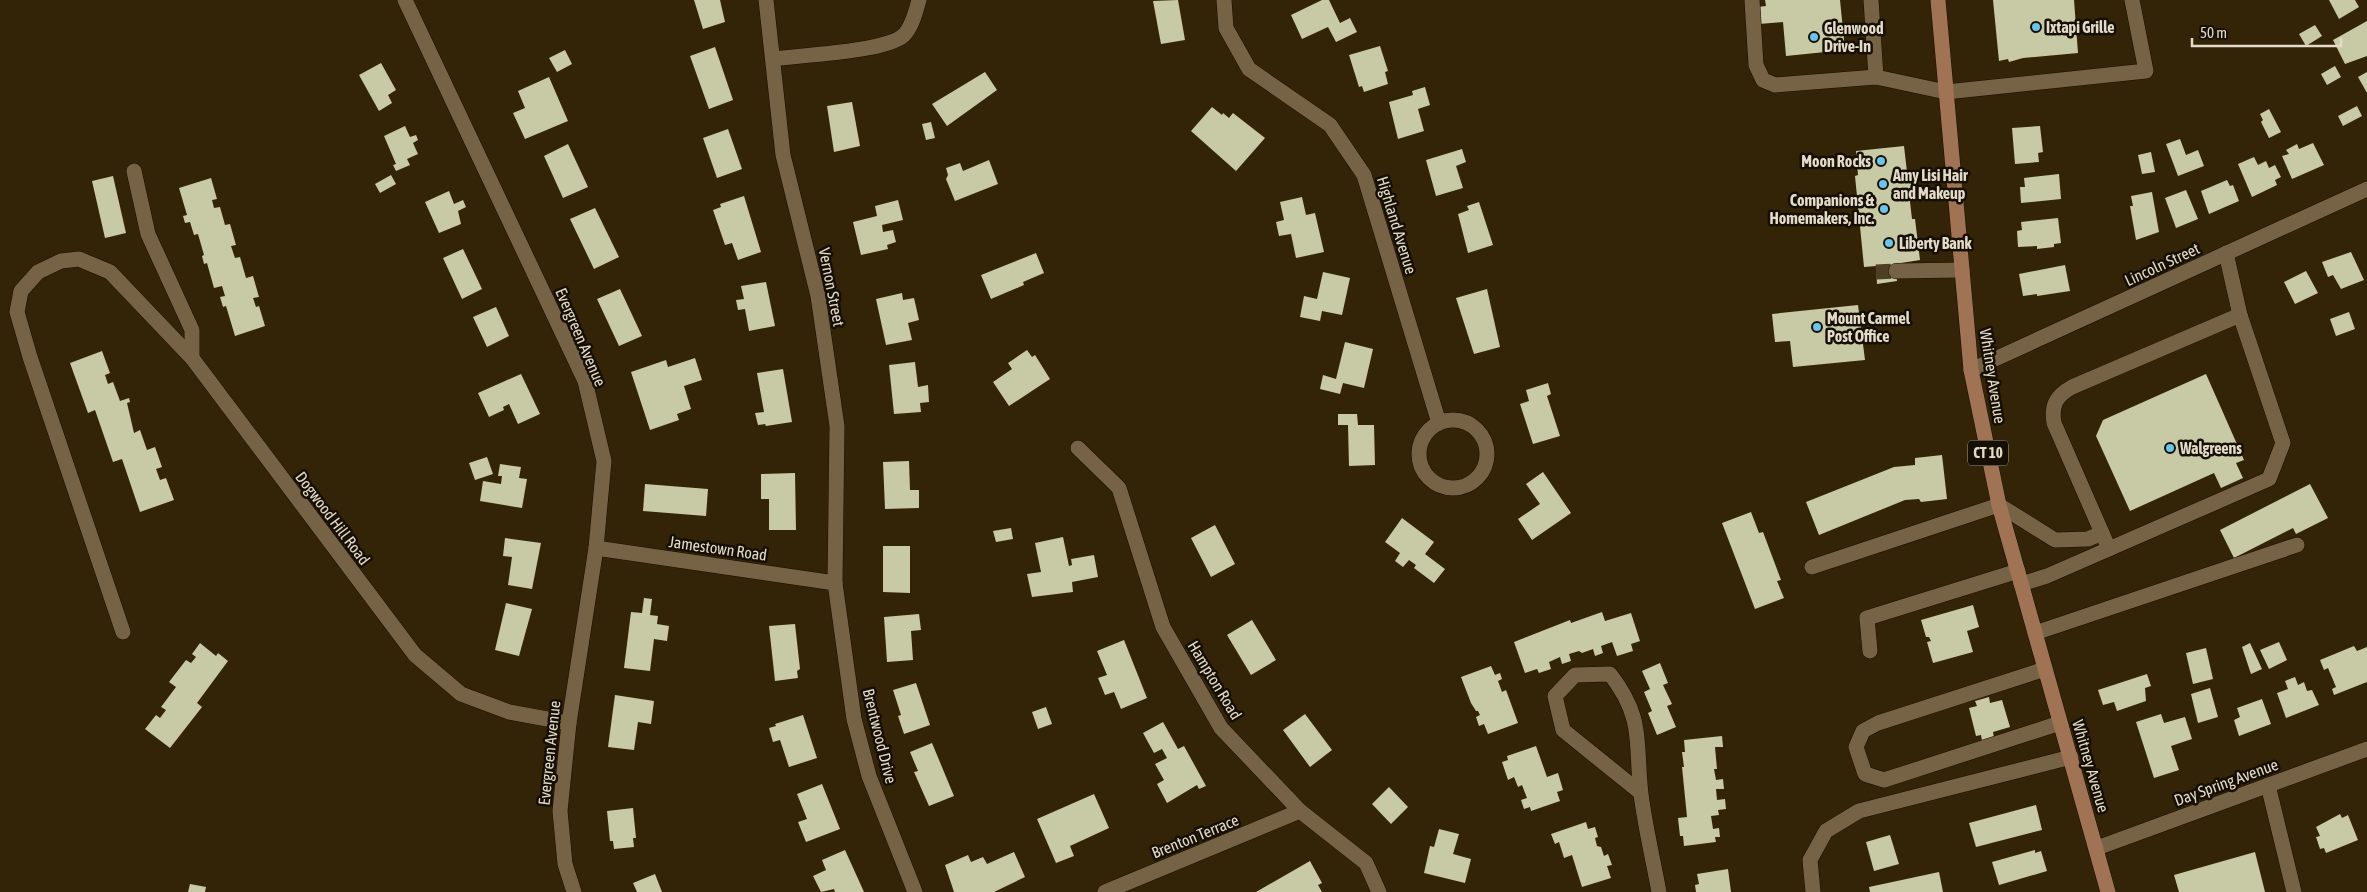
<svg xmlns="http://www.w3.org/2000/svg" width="2367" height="892" font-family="'Asap Condensed',sans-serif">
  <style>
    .building { fill: #c8caa5 }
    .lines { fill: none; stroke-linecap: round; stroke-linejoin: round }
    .minor-tunnel { stroke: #4e3f24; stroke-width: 15; stroke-dasharray: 15 8; stroke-linecap: butt }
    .minor-casing { stroke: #190d00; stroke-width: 16 }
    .major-casing { stroke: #190d00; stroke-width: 16 }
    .minor { stroke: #766346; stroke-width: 15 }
    .major { stroke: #9f7354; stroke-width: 15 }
    .poi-dot { fill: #68c4f0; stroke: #160f04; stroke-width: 2 }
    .labels { text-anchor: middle; stroke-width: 5; stroke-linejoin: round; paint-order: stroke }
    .shield { fill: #160f04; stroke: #a69d8f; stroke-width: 1 }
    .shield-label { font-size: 15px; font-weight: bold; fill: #e4daca }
    .poi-label { font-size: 16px; font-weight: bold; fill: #e4daca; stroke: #160f04; text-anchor: start }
    .street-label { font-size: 16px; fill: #e4daca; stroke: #160f04 }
  </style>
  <rect width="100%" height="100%" fill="#342407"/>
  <!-- building -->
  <g class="building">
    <path d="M694,0H720L725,22L703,29Z"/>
    <path d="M1178,0L1185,40L1161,44L1153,1Z"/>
    <path d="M1322,0H1329L1340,23L1350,18L1357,32L1336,42L1328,27L1302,39L1291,15Z"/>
    <path d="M1765,0H1840L1845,50L1786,56L1783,22L1759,24L1757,7L1766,6Z"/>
    <path d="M1993,0H2074L2078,53L2023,58L2009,62L2008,59L1999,61Z"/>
    <path d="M2329,0H2355L2359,7L2339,19Z"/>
    <path d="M2367,21V56L2345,64L2333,40Z"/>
    <path d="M2315,25L2322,36L2306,46L2299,34Z"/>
    <path d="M1380,46L1388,71L1385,72L1388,84L1364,92L1362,86L1359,87L1349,55Z"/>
    <path d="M715,47L733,100L709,109L690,56Z"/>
    <path d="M565,50L572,64L557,72L549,58Z"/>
    <path d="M381,63L396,90L388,95L392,103L379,111L359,75Z"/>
    <path d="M2335,66L2341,77L2327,85L2321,74Z"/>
    <path d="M985,72L997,90L947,126L932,104Z"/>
    <path d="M2367,72V93L2358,77Z"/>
    <path d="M549,77L568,121L525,139L513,113L525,108L518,91Z"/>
    <path d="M1425,87L1430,105L1418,109L1424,131L1398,139L1389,102L1413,95L1412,91Z"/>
    <path d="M852,102L860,146L834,152L827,106Z"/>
    <path d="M2357,106L2362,116L2343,126L2338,116Z"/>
    <path d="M1212,107L1222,115L1223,113L1229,118L1233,113L1265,138L1236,171L1191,131Z"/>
    <path d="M2269,109L2281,132L2269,138L2261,122L2263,120L2260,114Z"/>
    <path d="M931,122L935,138L926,140L922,124Z"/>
    <path d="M405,126L410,137L416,135L418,140L413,143L418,154L407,159L410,165L396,171L393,165L396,164L384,136Z"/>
    <path d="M2040,126L2043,152L2038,153L2039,162L2015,164L2012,128Z"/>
    <path d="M728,129L742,169L717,178L703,138Z"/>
    <path d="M2180,139L2186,155L2198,150L2204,166L2178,176L2166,144Z"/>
    <path d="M2313,143L2324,165L2292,179L2282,156L2289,154L2286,150L2297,144L2299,149Z"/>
    <path d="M568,144L588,187L563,198L544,156Z"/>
    <path d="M1904,146L1907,172L1911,171L1912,193H1909L1912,219H1915L1920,260L1895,264L1897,281L1877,284L1876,266L1864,267L1855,176L1858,175L1856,151Z"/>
    <path d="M1462,149L1466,162L1456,166L1463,188L1436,196L1426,160Z"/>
    <path d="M2151,152L2155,172L2142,174L2138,155Z"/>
    <path d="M2254,157L2258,165L2266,161L2269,168L2275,165L2281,177L2275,180L2277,185L2252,197L2238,164Z"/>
    <path d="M989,160L998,184L955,201L946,179L948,175L946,168L960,163L963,171Z"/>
    <path d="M2059,174L2061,199L2021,203L2020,187H2025L2024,178Z"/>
    <path d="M391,175L396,184L380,193L375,184Z"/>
    <path d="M113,176L126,233L105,238L92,181Z"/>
    <path d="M211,178L217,199L212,200L214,208L220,207L225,225L230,224L236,245L231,246L235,258L240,257L246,278L253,276L259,297L253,298L256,307L259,306L265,326L235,336L226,306L223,307L220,297L225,296L222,286L214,288L207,263L204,264L202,256L204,255L198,234L194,235L190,222L185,223L183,216L187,215L179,188Z"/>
    <path d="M2227,180L2230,186L2233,185L2239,201L2209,214L2201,191Z"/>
    <path d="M2186,190L2198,219L2176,228L2165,198Z"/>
    <path d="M449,191L454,204L463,200L466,207L458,211L461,224L439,233L425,202Z"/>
    <path d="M2152,192L2159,232L2136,240L2130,206H2133L2131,196Z"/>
    <path d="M744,196L761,252L738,260L732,243L725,245L713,210L721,207L720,204Z"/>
    <path d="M1302,197L1306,215L1315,213L1324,252L1296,258L1291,234L1279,236L1276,222L1284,220L1280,202Z"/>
    <path d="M898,200L903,220L882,225L883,232L893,230L896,242L887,245L888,249L861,255L853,222L877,216L875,206Z"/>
    <path d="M1479,202L1493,245L1468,253L1458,214L1469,210L1467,206Z"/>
    <path d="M595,208L619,257L594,269L570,219Z"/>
    <path d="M2058,218L2061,243L2054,244V247L2037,249V246L2018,247L2017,231L2022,230L2021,222Z"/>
    <path d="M463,249L482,289L462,299L443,258Z"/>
    <path d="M2351,252L2364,280L2341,289L2333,275L2328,277L2322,262Z"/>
    <path d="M1036,253L1044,273L1023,282L1024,285L991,299L981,275Z"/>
    <path d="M2065,265L2070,291L2037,296V294L2023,296L2019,274Z"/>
    <path d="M2306,271L2318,293L2295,304L2284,282Z"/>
    <path d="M1323,272L1350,278L1342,315L1322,311L1320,321L1300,317L1304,296L1317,299Z"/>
    <path d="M766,282L775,326L749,331L745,309L738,310L736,300L744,299L741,286Z"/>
    <path d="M620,289L642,336L619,346L597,299Z"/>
    <path d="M1487,289L1500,347L1474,354L1456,298Z"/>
    <path d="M902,293L903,300L914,298L919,320L908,323L912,340L886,345L876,299Z"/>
    <path d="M1858,305L1865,360L1793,367L1790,341L1775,342L1772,314Z"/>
    <path d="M496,307L509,336L487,347L473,317Z"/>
    <path d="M2349,312L2355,329L2336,336L2330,319Z"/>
    <path d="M1345,342L1373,349L1364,388L1343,383L1340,394L1320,389L1323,375L1336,379Z"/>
    <path d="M1027,350L1032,357L1035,355L1050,379L1009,406L993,382L1012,369L1008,363Z"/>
    <path d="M102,351L110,373L105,375L108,384L113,382L120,401L129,398L130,402L127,403L134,433L140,430L147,450L155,447L162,467L156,469L160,480L166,478L174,500L140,512L122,459L113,462L95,410L88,413L70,363Z"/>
    <path d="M695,358L702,380L684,386L691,409L677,414L679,420L650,430L631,372L666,360L668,367Z"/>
    <path d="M915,362L918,387L928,385L929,402L920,403L921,412L894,414L889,365Z"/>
    <path d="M783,369L792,422L766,426L765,424L758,425L755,413L764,412L757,373Z"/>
    <path d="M521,374L540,414L518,424L509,404L503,407L504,410L489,417L478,393Z"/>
    <path d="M2206,374L2244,460L2236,463L2243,478L2221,488L2214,473L2130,511L2096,436L2103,420Z"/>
    <path d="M1548,383L1551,394L1547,396L1560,436L1533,444L1520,404L1529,401L1526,390Z"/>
    <path d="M1338,414H1357L1358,425H1374L1375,465L1349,466L1348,425H1338Z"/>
    <path d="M1942,455L1947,499L1921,502L1919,499L1905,500L1819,535L1806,502L1894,467L1915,465V458Z"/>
    <path d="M487,457L493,474L475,480L469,463Z"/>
    <path d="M909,461L910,490H919V508L885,509L883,462Z"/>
    <path d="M500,464L521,467L519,478L527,479L522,508L480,501L483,481L501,484L502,476H498Z"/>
    <path d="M1543,472L1571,513L1532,540L1518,519L1540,504L1526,484Z"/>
    <path d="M795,473L796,530H769V499H761V474Z"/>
    <path d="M645,484L708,489L706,516L643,511Z"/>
    <path d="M2310,484L2328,518L2296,534L2293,528L2234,558L2220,530Z"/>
    <path d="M1751,512L1759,533L1763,532L1781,580L1777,581L1784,598L1755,609L1722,523Z"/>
    <path d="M1402,518L1434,542L1425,554L1445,569L1434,583L1414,568L1416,565L1409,560L1403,567L1395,561L1400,553L1385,542Z"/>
    <path d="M1215,525L1235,564L1211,577L1191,538Z"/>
    <path d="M1011,528L1013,539L996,542L993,531Z"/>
    <path d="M1063,537L1069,566L1072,565L1071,559L1094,555L1098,577L1072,582L1073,592L1032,597L1027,574L1041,572L1035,543Z"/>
    <path d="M505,538L541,543L532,589L508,585L512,557L503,556Z"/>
    <path d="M883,546H910V593L883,592Z"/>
    <path d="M644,598L652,599L650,615L658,616L657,624L669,626L667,641L654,639L650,671L624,668L631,612L642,613Z"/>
    <path d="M506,603L532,609L519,656L495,650Z"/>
    <path d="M1973,605L1979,627L1967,631L1973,652L1933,663L1927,642L1931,641L1929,637H1926L1921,620Z"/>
    <path d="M1602,612L1605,621L1631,613L1640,641L1631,644L1633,651L1617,656L1612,642L1601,646L1603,653L1595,656L1593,649L1582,653L1579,651L1569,654L1571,661L1562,664L1560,657L1549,662L1551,669L1539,673L1537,669L1525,673L1514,642L1570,620L1571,623Z"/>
    <path d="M919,614L921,630L911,631L913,660L887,662L884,617Z"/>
    <path d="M1252,620L1276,660L1251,675L1227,635Z"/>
    <path d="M795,624L800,669L797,671L798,678L775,681L769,626Z"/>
    <path d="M1124,640L1147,698L1121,709L1114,692L1105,695L1098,678L1107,675L1097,651Z"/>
    <path d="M2279,642L2287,660L2269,669L2260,650Z"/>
    <path d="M200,643L216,656L218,653L228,661L197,703L202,707L170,748L145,729L156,715L160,718L166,710L161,707L176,687L169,682L186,660L191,663L196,657L192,654Z"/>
    <path d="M2250,643L2262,669L2251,674L2242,647Z"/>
    <path d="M2354,646L2357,651L2367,647V682L2334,695L2332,689L2336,687L2328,668L2324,670L2320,660Z"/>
    <path d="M2206,648L2213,679L2193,684L2186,653Z"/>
    <path d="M1660,663L1668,683L1663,685L1672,704L1667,706L1676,727L1657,735L1648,713L1652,711L1644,692L1650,689L1642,671Z"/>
    <path d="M1491,666L1495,675L1500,673L1502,679L1498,681L1502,692L1506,690L1518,723L1488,734L1484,724L1479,726L1476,717L1480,715L1478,711H1476L1471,703L1461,677Z"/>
    <path d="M2147,674L2151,686L2145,688L2146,701L2117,711L2114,702L2103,705L2098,690Z"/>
    <path d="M2295,677L2298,685L2304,682L2307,691L2312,690L2319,705L2286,718L2277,693L2288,689L2285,681Z"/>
    <path d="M916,683L930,725L904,734L898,716L901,715L893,690Z"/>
    <path d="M2210,688L2218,717L2198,723L2191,694Z"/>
    <path d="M615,695L654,701L651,724L638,722L634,750L608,747Z"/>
    <path d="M1989,697L1990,703L2002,700L2010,727L1993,732L1994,738L1982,741L1981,735L1976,736L1969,708L1977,706L1975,701Z"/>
    <path d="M2262,699L2271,724L2239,736L2234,720L2240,717L2237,708Z"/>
    <path d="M1046,707L1052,724L1038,729L1032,712Z"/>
    <path d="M1305,714L1332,750L1310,767L1283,730Z"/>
    <path d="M2161,714L2164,723L2185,717L2192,739L2171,746L2179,770L2154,778L2136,722Z"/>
    <path d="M803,715L817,758L789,767L780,740L773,742L769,728L776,726L775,724Z"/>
    <path d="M1163,722L1178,749L1184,746L1206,786L1199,789L1197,785L1167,803L1157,784L1164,780L1155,764L1167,758L1162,749L1154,753L1143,733Z"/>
    <path d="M1722,736L1723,747H1715L1717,769H1714L1716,780L1723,779L1724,789H1716L1717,800L1725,799L1726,809L1718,810L1719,815L1711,816L1713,829L1719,828L1720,837H1715L1716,842L1684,846L1683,836H1680L1678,818L1687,817L1682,767H1684L1682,752H1685L1684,740Z"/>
    <path d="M932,743L954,796L929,806L914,772L918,771L910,752Z"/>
    <path d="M1536,746L1547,777L1558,773L1563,790L1557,792L1560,801L1531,811L1530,807L1524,809L1521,800L1527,798L1522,785L1518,787L1514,777L1508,780L1502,762L1508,760L1507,756Z"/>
    <path d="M822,784L840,829L806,842L798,822L807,819L797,794Z"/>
    <path d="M1389,787L1408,807L1391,824L1372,804Z"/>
    <path d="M1094,794L1109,828L1070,846L1074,856L1056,863L1037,819Z"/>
    <path d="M2036,805L2042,830L1976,847L1969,823Z"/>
    <path d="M633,808L636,838H633L634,847L614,849L613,841H610L607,811Z"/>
    <path d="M2340,814L2342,818L2348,815L2358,840L2326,853L2324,848L2320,849L2316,837L2320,836L2316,827Z"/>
    <path d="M1586,822L1588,829L1595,827L1598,837L1595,838L1597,846L1601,847L1604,856L1608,854L1612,865L1607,866L1611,878L1582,887L1572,855L1564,858L1559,842L1555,844L1551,834Z"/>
    <path d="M1439,829L1459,834L1453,854L1471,859L1465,883L1424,873L1430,846L1434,847Z"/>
    <path d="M1890,835L1899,864L1874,871L1866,842Z"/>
    <path d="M845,850L864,892H835L834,889L821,892L813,876L826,870L822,860Z"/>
    <path d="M2035,850V853L2041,851L2047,871L1999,885L1992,862Z"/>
    <path d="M1014,852L1025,877L994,892H954L945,865L968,855L971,862L983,857L987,864Z"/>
    <path d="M2255,852L2265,892H2179L2174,875Z"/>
    <path d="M1310,861L1322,883L1318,885L1322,892H1256Z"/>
    <path d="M1728,869L1731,892H1696L1695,885L1699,884L1697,874Z"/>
    <path d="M1939,872L1943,892H1870L1869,887Z"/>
    <path d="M655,874L662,892H637L633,883Z"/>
    <path d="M190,884L206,887L205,892H188Z"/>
  </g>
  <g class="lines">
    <!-- minor-tunnel -->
    <path class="minor-tunnel" d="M1876,272L1896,271"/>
    <!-- minor casing -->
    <g class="minor-casing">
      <g id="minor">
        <path d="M405,0L585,381L604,461L596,548L569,723L560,811L565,864L574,892"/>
        <path d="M766,0L783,155L818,296L837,426L835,583L854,719L869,776L915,892"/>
        <path d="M1224,0L1226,28L1249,69L1330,125L1364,175L1439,423"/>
        <path d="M1752,0L1756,65L1763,80L1775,85L1876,77L1946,92L2146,71L2132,0"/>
        <path d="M1871,0L1876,77"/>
        <path d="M773,59C801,55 886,52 904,35C912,27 916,11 919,0"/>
        <path d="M134,171L148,234L192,330V358"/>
        <path d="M1896,271L1962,270"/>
        <path d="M1971,370L2367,189"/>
        <circle cx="1453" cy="454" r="34"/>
        <path d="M1078,448L1119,488L1163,627L1221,728L1300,811L1366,863L1379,892"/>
        <path d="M596,548L835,583"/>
        <path d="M2109,549L2054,423C2051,405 2056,396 2072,387L2240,315"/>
        <path d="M1812,567L1999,505L2055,540L2088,539L2102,533"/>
        <path d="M2021,584L2047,576L2269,479L2283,443L2240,315L2226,253"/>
        <path d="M123,632L30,357L17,312L21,291L38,272L61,261L79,259L110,272L192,358L415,655L461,694L509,712L569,723"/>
        <path d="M2035,633L2297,545"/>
        <path d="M1870,651L1867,618L2018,571"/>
        <path d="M2045,669L1878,723L1863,731L1856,747L1865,774L1884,780L2060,723"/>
        <path d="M2268,785L2294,892"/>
        <path d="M1641,793L1563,730L1555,696L1575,675L1610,674C1645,719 1635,743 1641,794C1645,826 1653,859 1659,892"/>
        <path d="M2097,848L2367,749"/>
        <path d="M1105,892L1300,811"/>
        <path d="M1813,892L1810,860L1826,831L1859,811L2071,757"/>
      </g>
    </g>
    <!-- major casing -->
    <g class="major-casing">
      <path id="major" d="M1938,0L1971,370L1999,505L2108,892"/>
    </g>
    <!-- minor -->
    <use href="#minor" class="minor"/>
    <!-- major -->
    <use href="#major" class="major"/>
  </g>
  <!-- markers -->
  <g class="poi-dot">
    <circle cx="2036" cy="27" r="5"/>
    <circle cx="1814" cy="37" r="5"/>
    <circle cx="1881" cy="161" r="5"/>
    <circle cx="1883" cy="184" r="5"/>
    <circle cx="1884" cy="209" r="5"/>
    <circle cx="1889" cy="243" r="5"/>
    <circle cx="1817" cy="327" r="5"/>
    <circle cx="2170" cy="448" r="5"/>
  </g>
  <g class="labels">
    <!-- shield labels -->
    <rect class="shield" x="1968" y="440.5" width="40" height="25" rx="4"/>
    <g class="shield-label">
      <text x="1988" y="458">CT 10</text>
    </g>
    <!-- poi labels -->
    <g class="poi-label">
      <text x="2046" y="33">Ixtapi Grille</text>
      <text x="1824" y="34">Glenwood<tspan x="1824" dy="18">Drive-In</tspan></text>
      <text x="1871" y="167" text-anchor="end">Moon Rocks</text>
      <text x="1893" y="181">Amy Lisi Hair<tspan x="1893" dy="18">and Makeup</tspan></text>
      <text x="1874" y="206" text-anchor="end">Companions &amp;<tspan x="1874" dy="18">Homemakers, Inc.</tspan></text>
      <text x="1899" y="249">Liberty Bank</text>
      <text x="1827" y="324">Mount Carmel<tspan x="1827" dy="18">Post Office</tspan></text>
      <text x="2180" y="454">Walgreens</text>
    </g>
    <!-- street labels -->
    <g class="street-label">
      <text transform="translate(1397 225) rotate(73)" y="6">Highland Avenue</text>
      <text transform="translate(2162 264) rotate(-25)" y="6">Lincoln Street</text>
      <text transform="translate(832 287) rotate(79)" y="6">Vernon Street</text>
      <text transform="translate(581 337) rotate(67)" y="6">Evergreen Avenue</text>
      <text transform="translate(1993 376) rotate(81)" y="6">Whitney Avenue</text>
      <text transform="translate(333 518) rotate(53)" y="6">Dogwood Hill Road</text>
      <text transform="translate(718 548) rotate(8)" y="6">Jamestown Road</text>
      <text transform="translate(1215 680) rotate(59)" y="6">Hampton Road</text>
      <text transform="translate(880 736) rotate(76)" y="6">Brentwood Drive</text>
      <text transform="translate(549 753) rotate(-84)" y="6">Evergreen Avenue</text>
      <text transform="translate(2091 766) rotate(74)" y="6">Whitney Avenue</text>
      <text transform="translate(2226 782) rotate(-20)" y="6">Day Spring Avenue</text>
      <text transform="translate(1195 836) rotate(-22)" y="6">Brenton Terrace</text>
    </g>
  </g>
  <!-- scale -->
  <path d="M2192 38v8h149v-8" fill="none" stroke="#e4daca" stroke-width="2.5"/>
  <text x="2200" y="38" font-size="15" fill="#e4daca" stroke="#160f04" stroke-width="4" paint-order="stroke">50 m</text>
</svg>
